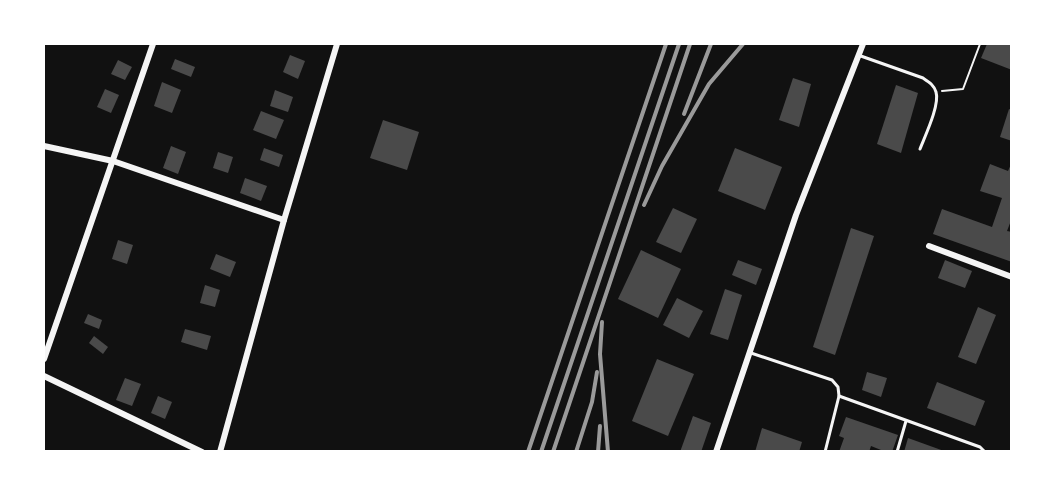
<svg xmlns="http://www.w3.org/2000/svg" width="1055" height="495" font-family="'DM Sans',sans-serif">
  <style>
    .building { fill: #4a4a4a }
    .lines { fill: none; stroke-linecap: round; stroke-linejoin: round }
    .path { stroke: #f5f5f5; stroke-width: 2 }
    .service { stroke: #f5f5f5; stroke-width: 3 }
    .minor { stroke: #f5f5f5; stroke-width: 6 }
    .rail { stroke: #9a9a9a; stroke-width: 4 }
  </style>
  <rect width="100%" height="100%" fill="#111"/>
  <!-- building -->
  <g class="building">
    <path d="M987,44H1012V70L981,58Z"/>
    <path d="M290,55L305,61L298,79L283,72Z"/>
    <path d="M175,59L195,67L191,77L171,69Z"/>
    <path d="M118,60L132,67L125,80L111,74Z"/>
    <path d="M793,78L811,84L799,127L779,120Z"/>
    <path d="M162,82L181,90L172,113L154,106Z"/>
    <path d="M896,85L918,93L901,153L877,144Z"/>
    <path d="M105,89L119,95L111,113L97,107Z"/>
    <path d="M275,90L293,97L288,112L270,106Z"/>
    <path d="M1009,109L1012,110V141L1000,137Z"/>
    <path d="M261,111L284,120L276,139L253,130Z"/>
    <path d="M383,120L419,132L407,170L370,158Z"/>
    <path d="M171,146L186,152L178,174L163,168Z"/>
    <path d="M264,148L283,155L279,167L260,160Z"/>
    <path d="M735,148L782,167L765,210L718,191Z"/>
    <path d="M218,152L233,157L228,173L213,168Z"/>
    <path d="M1012,162V218L1007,231L1012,232V262L933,234L942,209L992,227L1002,198L980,191L990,164L1008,171Z"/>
    <path d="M245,178L267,186L261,201L240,193Z"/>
    <path d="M673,208L697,219L681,253L656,242Z"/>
    <path d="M851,228L874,236L835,355L813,347Z"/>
    <path d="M118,240L133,245L127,264L112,259Z"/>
    <path d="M641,250L681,269L658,318L618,299Z"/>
    <path d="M216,254L236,262L230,277L210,269Z"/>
    <path d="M738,260L762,269L756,285L732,275Z"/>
    <path d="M945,260L972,271L965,288L938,278Z"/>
    <path d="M205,285L220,290L215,307L200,303Z"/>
    <path d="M725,289L742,295L728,340L710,334Z"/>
    <path d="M677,298L703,311L689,338L663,325Z"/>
    <path d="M978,307L996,315L976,364L958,357Z"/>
    <path d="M88,314L102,320L99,329L84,323Z"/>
    <path d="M185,329L211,336L207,350L181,342Z"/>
    <path d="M94,336L108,347L103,354L89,343Z"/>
    <path d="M657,359L694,374L668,436L632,421Z"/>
    <path d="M867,372L887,378L881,397L862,390Z"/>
    <path d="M125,378L141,384L132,406L116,400Z"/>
    <path d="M937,382L985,401L975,426L927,408Z"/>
    <path d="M158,396L172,402L165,419L151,413Z"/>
    <path d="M693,416L711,423L701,452H680Z"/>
    <path d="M846,417L898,435L892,452H886L871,446L869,452H839L844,438L839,436Z"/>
    <path d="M762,428L802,442L799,452H755Z"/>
    <path d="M908,438L944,451V452H904Z"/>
  </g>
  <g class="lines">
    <!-- path -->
    <path class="path" d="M942,91L963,89L980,44"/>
    <!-- service -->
    <g class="service">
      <path d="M858,55L923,78C929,82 934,85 936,92C940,105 925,136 920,149"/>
      <path d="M751,353L832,380L838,387L839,396L825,452"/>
      <path d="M839,396L980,447L985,452"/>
      <path d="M897,452L906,421"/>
    </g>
    <!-- minor -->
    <g class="minor">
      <path d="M44,146L113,161L284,220"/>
      <path d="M929,246L1012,277"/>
      <path d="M44,359L153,44"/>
      <path d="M44,376L202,452"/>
      <path d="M220,452L284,220L337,44"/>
      <path d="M716,452L796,215L863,44"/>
    </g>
    <!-- rail -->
    <g class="rail">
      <path d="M684,114L711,44"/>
      <path d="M644,205L662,166L709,84L743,44"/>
      <path d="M602,322L600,354L608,452"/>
      <path d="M528,452L666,44"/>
      <path d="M541,452L679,44"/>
      <path d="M553,452L690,44"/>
      <path d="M576,452L592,402L597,372"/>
      <path d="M598,452L600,426"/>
    </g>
  </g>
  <!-- border -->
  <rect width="1055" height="495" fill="none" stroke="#ffffff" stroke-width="90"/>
</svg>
